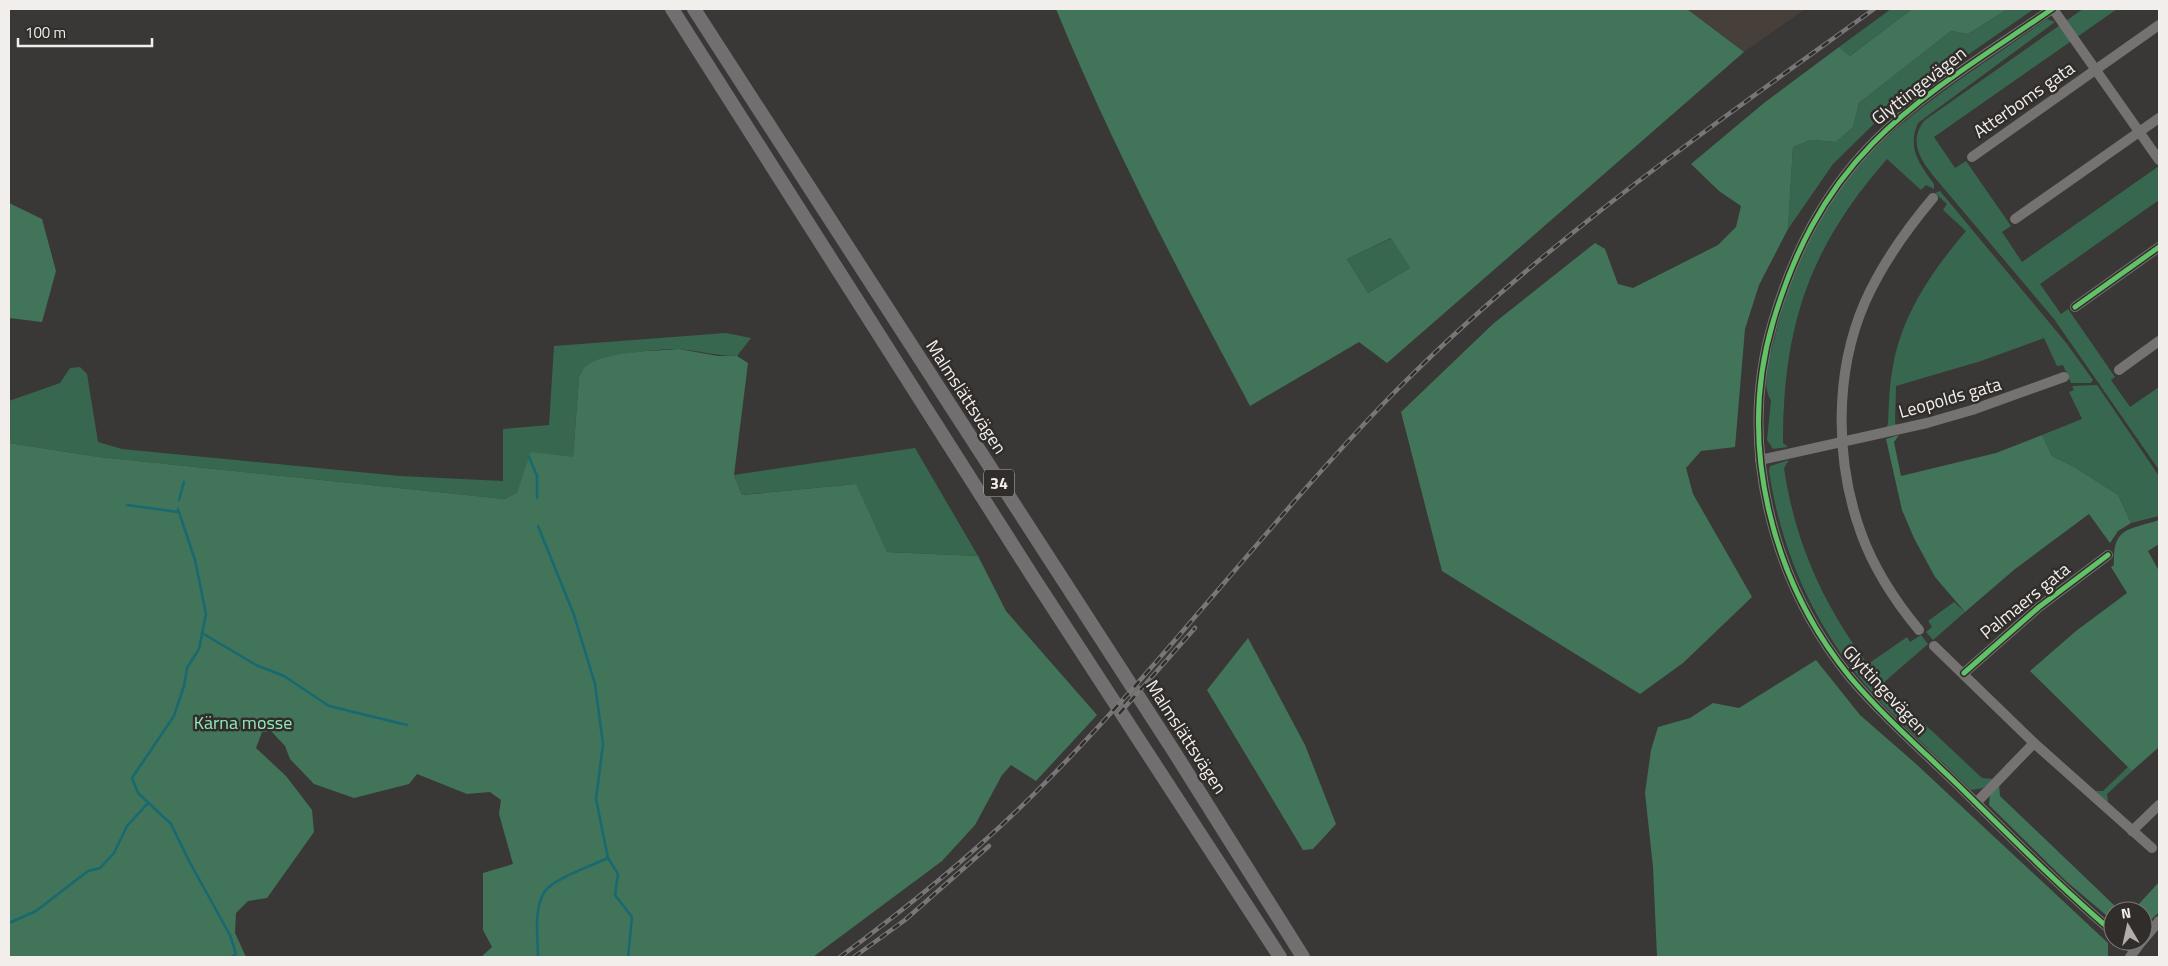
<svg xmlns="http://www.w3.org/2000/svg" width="2168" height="966" font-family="'Titillium Web',sans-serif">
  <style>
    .built { fill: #473f39 }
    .green { fill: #37674e }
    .forest { fill: #417459; fill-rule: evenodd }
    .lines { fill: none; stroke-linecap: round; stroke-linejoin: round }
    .stream { stroke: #176972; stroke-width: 2.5 }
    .minor { stroke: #747372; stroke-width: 10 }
    .highway { stroke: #716f70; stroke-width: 14 }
    .rail-casing { stroke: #787676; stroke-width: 4.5 }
    .rail { stroke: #312d2a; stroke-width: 2.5; stroke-dasharray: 8; stroke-linecap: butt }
    .cycleway-casing { stroke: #312d2a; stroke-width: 8 }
    .cycleway { stroke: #61c268; stroke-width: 5 }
    .labels { text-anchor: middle; stroke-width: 5; stroke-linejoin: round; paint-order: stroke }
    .shield { fill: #312d2a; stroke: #b7b4b2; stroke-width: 1 }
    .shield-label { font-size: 16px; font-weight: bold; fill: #f1eeec }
    .street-label { font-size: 18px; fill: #f1eeec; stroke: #312d2a }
    .park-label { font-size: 18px; fill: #90eaba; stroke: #312d2a }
  </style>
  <rect width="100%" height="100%" fill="#3a3836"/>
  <!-- built -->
  <path class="built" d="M1687,9H1805L1744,52Z"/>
  <!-- green -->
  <g class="green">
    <path d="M1891,9H1912L1850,56L1839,47Z"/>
    <path d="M2008,9H2034L1888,110L1833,164L1788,229L1793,147L1811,140L1836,142L1853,127L1859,103L1951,31L1968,34Z"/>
    <path d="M2083,9H2117L1934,137L1955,168L1966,161L2011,226L2002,232L2022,262L2159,166V200L2040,284L2061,314L2068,309L2115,377L2111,380L2130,407L2159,387V470L2054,319L1936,179C1921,161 1907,141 1925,120Z"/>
    <path d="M2047,19L2055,22L1918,123C1907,148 1919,164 1934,184V189L1926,185L1921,190L1887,159C1809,248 1783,326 1783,443L1788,447L1773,449L1767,440L1771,400C1760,385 1771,353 1775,337C1792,261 1833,185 1891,133C1939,91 1995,56 2047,19Z"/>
    <path d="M1940,191L2067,344L2093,380L2091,383H2071L2063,365L2057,366L2044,338L1981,361L1896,386L1895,423L1899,427L1885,430L1888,424C1889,405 1889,385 1893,366C1902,314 1933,270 1966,231L1943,210L1947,204L1935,193Z"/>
    <path d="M1392,238L1410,268L1368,293L1347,259Z"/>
    <path d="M726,333L751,338L737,356C717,356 700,351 680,349C664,348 609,354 595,361C587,365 584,370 579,377L573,457L522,479L517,492L505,499L99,457L9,443V401L60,383L70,368L80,367L87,374L98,442L122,449L400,476L503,481V429L549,425L554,346Z"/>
    <path d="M2097,385L2159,476V516L2131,523L2118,495L2076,468L2052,456L2042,435L2082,419L2069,392L2074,390L2072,386Z"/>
    <path d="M915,448L978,556L887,552L855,484L742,495L734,475Z"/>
    <path d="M1789,460L1784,468C1795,542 1823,605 1868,664L1907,637L1910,642L1921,635L1928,644L1882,684L1982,778L1993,779L1983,788L1971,790C1932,751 1888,714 1854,671C1808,612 1780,544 1769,471L1770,466Z"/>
    <path d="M1954,602L1965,612L1933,640L1926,632L1932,627L1928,621Z"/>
    <path d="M2128,767L2132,771L2107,794L2108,802L2095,791H2103Z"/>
  </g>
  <!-- forest -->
  <g class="forest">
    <path d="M1056,9H1687L1744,52L1387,363L1359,342L1250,406C1181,276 1112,146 1056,9ZM1391,238L1410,268L1368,293L1347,259Z"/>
    <path d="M1912,9H2008L1968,34L1951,31L1859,103L1853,127L1836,142L1811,140L1793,147L1788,229L1759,285L1745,329L1735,447L1701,451L1686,468L1693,494L1752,597L1683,663L1640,694L1442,571L1401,412L1494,323L1595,243L1605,249L1618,284L1633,288L1718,245L1736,227L1741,206L1719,191L1691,164L1764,103L1839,47L1850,56Z"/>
    <path d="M9,203L42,219L56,271L42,322L9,318Z"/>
    <path d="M679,349L718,356H737L748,363L734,475L742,495L856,484L887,552L978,556L1006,611L1097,715L1036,781L1011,765L1002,775L975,825L942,861L813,957H481L492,947L483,930V873L513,864L499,814L501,800L490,792L467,794L417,774L409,784L354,798L314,784L290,759L285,746L271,731L262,732L256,748L286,776L312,810L314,832L267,898L248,901L236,913L235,933L246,957H9V443L99,457L505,499L517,492L531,452L573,457L579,377C581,374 583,370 585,367C602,351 656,351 679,349Z"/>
    <path d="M1899,435L1894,442L1901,476L1996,453L2042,435L2052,456L2076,468L2118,495L2131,523L2118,531L2110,543L2089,514L2015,569L1965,612L1935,577L1914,538L1902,510L1886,439Z"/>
    <path d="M2159,520V544L2148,551L2159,571V747L2132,771L2030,671L2076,631L2127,593L2111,567L2114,565C2112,526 2130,530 2159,520Z"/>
    <path d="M1248,638L1305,745L1336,824L1313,849L1303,850L1207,690Z"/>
    <path d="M1816,660L1860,715L1915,763L2108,943V957H1657L1653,867L1645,793L1651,750L1658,727L1690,718L1713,703L1739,708Z"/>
    <path d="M1999,785L2000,796L2115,906L2138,905L2159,882V912L2143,928V911H2113V921L2066,881L1989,805L1990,794Z"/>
  </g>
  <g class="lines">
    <!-- stream -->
    <g class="stream">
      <path d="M529,457L537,476V498"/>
      <path d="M179,500L184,482"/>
      <path d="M127,505L178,512"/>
      <path d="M178,509L195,560L206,614L199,649L187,668L184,686L174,716L132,778L138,793L171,824L189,861L230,935L236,954L231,957"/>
      <path d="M538,526L574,615L595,684L603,744L596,799L608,858L618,874L615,895L632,917L628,957"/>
      <path d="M202,633L256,665L284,676L329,706L407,725"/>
      <path d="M9,923L36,911L88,871L100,868L114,853L127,826L148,803"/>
      <path d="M538,957C538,937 533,909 545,891C553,879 593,865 608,858"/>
    </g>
    <!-- minor -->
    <g class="minor">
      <path d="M2052,9C1993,50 1923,92 1873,143C1823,194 1793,254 1773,322C1737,443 1771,580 1850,677C1883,716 1922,750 1959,786C2009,835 2059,886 2113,932"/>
      <path d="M2053,9L2159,160"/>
      <path d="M1972,157L2159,25"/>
      <path d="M2015,219L2159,118"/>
      <path d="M2075,307L2159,247"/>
      <path d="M2119,370L2159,341"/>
      <path d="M1760,460L1927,423L1972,410L2064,377"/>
      <path d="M1919,630C1895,601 1874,569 1861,533C1835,461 1834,373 1865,302C1882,264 1906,230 1933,198"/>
      <path d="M1934,646L2034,743L2152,848"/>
      <path d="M1964,673L2039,607L2108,555"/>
      <path d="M1976,803L2034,743"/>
      <path d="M2132,831L2159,805"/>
      <path d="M2143,940L2159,921"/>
      <path d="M2123,941L2134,950"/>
      <path d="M2130,957L2142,941"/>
    </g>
    <!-- highway -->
    <g class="highway">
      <path d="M672,9L1033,577L1280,957"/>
      <path d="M694,9L1173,750L1303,957"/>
    </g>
    <!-- rail casing -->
    <g class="rail-casing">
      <g id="rail">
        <path d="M1119,714L1195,628"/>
        <path d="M840,957C908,907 975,853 1035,793C1158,670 1263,529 1384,403C1531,251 1704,132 1874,9"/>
        <path d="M854,957L905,920L989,846"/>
      </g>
    </g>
    <!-- rail -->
    <use href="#rail" class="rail"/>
    <!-- cycleway casing -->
    <g class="cycleway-casing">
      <g id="cycleway">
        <path d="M2052,9C1993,50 1923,92 1873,143C1823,194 1793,254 1773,322C1737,443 1771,580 1850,677C1883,716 1922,750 1959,786C2009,835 2059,886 2113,932"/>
        <path d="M2075,307L2159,247"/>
        <path d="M1964,673L2039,607L2108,555"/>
      </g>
    </g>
    <!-- cycleway -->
    <use href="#cycleway" class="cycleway"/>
  </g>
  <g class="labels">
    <!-- shield labels -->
    <rect class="shield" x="984" y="469.5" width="30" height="27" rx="4"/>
    <g class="shield-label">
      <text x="999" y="489">34</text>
    </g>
    <!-- street labels -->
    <g class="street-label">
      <text transform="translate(1919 86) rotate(-38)" y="6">Glyttingevägen</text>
      <text transform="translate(2024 100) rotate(-35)" y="6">Atterboms gata</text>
      <text transform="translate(966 397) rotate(57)" y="6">Malmslättsvägen</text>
      <text transform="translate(1950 398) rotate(-16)" y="6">Leopolds gata</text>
      <text transform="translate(2025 601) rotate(-39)" y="6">Palmaers gata</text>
      <text transform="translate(1885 690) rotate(47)" y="6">Glyttingevägen</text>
      <text transform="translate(1186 737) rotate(57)" y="6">Malmslättsvägen</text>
    </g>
    <!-- park labels -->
    <g class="park-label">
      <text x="243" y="729">Kärna mosse</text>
    </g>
  </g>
  <!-- border -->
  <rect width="2168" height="966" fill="none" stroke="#f1eeec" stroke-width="20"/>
  <!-- north arrow -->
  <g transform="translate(2128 926) rotate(351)"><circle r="24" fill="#312d2a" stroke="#7e7a78"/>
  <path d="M0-4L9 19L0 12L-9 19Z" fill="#b1aeac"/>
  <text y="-8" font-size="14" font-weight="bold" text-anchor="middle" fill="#f1eeec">N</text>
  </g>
  <!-- scale -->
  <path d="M18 38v8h134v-8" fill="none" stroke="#f1eeec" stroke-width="2.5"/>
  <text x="25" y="38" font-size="15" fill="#f1eeec" stroke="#312d2a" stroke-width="4" paint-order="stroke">100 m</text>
</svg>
